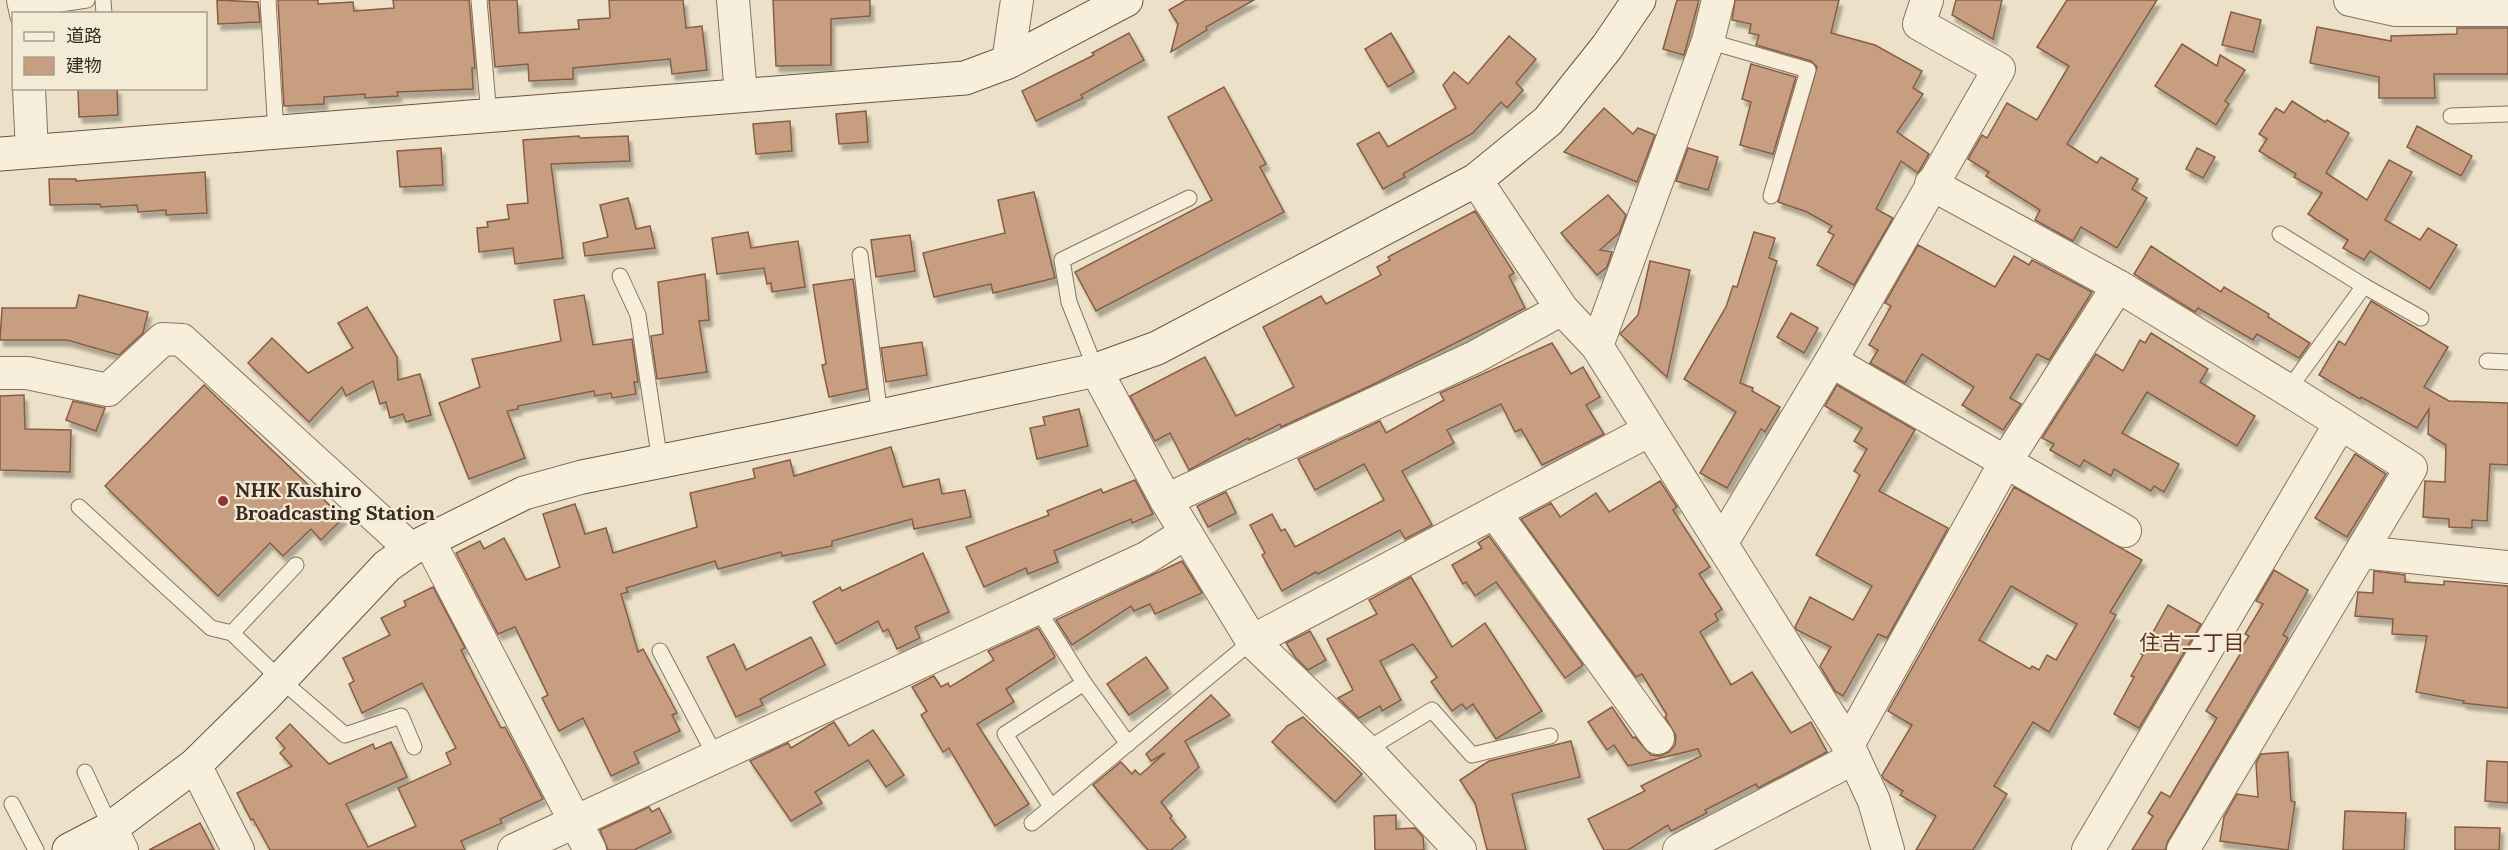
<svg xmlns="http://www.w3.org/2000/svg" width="2508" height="850" font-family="Lora,'Noto Sans JP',serif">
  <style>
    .building { fill: #c89e81; stroke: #855e45; stroke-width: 1.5; fill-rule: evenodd; filter: url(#shadow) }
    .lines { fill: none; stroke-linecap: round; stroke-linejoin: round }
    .lane-casing { stroke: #87745e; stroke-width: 17 }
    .street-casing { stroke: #87745e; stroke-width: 34 }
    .secondary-casing { stroke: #695541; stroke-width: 35 }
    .lane { stroke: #f7efdb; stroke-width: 15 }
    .street { stroke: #f7efdb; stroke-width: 32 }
    .secondary { stroke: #f7efdb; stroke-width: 33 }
    .poi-dot { fill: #923233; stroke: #f4ebd7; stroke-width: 2 }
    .labels { text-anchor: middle; stroke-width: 4.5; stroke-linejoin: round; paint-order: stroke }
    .poi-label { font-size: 20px; font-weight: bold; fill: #382c21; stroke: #f4ebd7; text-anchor: start }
    .neighbourhood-label { font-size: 21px; fill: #623023; stroke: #f4ebd7 }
  </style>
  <defs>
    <filter id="shadow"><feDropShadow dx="3.5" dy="6" stdDeviation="1.5" flood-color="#0004"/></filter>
  </defs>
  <rect width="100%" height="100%" fill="#ece1c8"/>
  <!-- building -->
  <g class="building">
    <path d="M217,0L258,2L260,22L218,24Z"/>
    <path d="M278,0H318V4L353,2L354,11L394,8L393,0H469L475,68H472L473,89L397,92L398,96L365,98V94L324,97V104L284,106Z"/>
    <path d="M489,0H517L519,33L579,29L578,20L610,18L609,0H683L686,28L702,26L707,70L672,74L670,59L573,68V79L529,81L528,64L495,67Z"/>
    <path d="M773,0H870V16L831,19V65L776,66Z"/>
    <path d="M1186,0H1254L1206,27L1207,30L1171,52L1178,24L1169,10Z"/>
    <path d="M1677,0H1699L1684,55L1663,49Z"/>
    <path d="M1735,0H1839L1831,33L1875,45L1922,71L1913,88L1923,94L1897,132L1929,154L1918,173L1901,161L1876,209L1893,218L1854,285L1817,265L1834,235L1828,232L1832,226L1807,212L1778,202L1817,67L1811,61L1756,45L1759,35L1749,33L1751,24L1732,20Z"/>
    <path d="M1956,0H2002L1993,39L1952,15Z"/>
    <path d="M2067,0H2157L2067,144L2097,163L2101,157L2138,179L2132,189L2147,198L2117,248L2081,227L2073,241L2035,220L2040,210L1986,176L1989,172L1968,159L1982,135L1987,138L2007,103L2037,120L2069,66L2037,47Z"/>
    <path d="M2231,12L2261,20L2253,52L2222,45Z"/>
    <path d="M2317,27L2391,41V36L2457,34V28H2508V74H2434L2435,98H2379V77L2310,63Z"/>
    <path d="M1129,33L1144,60L1081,95L1083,98L1036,121L1022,91L1094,55L1092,53Z"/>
    <path d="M1391,33L1414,72L1388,87L1365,49Z"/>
    <path d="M1509,36L1536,59L1516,83L1523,90L1507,108L1501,102L1473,133L1403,174L1405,177L1383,189L1357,144L1379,132L1388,147L1456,108L1443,85L1454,72L1468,84Z"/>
    <path d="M2182,44L2217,66L2220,55L2245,70L2225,101L2229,104L2216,125L2155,86Z"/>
    <path d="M1751,64L1796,77L1773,154L1740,145L1751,102L1742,99Z"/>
    <path d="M1224,87L1266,164L1260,167L1284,212L1096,311L1075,272L1212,200L1168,117Z"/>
    <path d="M78,88H117L118,115L79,117Z"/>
    <path d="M2292,101L2325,122L2327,120L2349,133L2326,173L2367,200L2389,160L2412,172L2385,220L2420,240L2428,228L2457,245L2430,289L2370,251L2364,260L2343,248L2348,240L2308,214L2322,193L2294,177L2296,174L2259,151L2267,139L2259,134L2276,108L2284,113Z"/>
    <path d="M1604,108L1633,134L1638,128L1655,135L1637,182L1564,152Z"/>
    <path d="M866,111L868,142L839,144L836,114Z"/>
    <path d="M790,121L792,151L756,154L753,124Z"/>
    <path d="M2417,126L2472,156L2461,176L2407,147Z"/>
    <path d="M579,136L580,138L628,136L630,161L551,164L563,258L515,264L513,248L479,252L477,228L488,227L487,222L509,219L507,205L528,203L523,140Z"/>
    <path d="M441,148L443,185L400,187L397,151Z"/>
    <path d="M1688,148L1718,157L1708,190L1676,181Z"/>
    <path d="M2197,148L2215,157L2203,178L2186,169Z"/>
    <path d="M205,172L207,213L166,215V210L138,212L137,205L101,207L100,204L50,205L49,179H76V181Z"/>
    <path d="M1034,192L1055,278L993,293L991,284L934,297L923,253L1005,233L998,200Z"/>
    <path d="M1608,195L1626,215L1619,233L1600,250L1612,252L1607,267L1597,275L1561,233Z"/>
    <path d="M628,198L636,229L650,226L655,248L585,256L583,243L608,237L600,205Z"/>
    <path d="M1475,211L1514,273L1509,276L1525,308L1372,385L1281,427L1280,424L1249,440L1248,438L1189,470L1170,433L1155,441L1130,396L1205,357L1236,416L1294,387L1263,327L1321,296L1326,304L1381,275L1377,267L1390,260L1388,257Z"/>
    <path d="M748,232L751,248L798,241L805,287L772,292L771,283L767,284L764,268L717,274L712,238Z"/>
    <path d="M1754,232L1775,238L1769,258L1777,261L1740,383L1753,388L1752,391L1780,407L1765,432L1761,429L1727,488L1700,473L1736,412L1684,379L1726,307L1733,286L1737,287Z"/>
    <path d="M910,235L915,271L876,277L871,240Z"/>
    <path d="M1918,245L1995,287L2014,256L2029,265L2032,260L2092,292L2049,360L2037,354L2010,398L2021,404L2003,430L1962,405L1974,387L1922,354L1905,383L1870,363L1878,350L1869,345L1891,306L1885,303Z"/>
    <path d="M2151,246L2221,292L2224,287L2269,314L2268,317L2310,343L2299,358L2257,334L2253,340L2198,308L2195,312L2134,274Z"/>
    <path d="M1650,261L1690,270L1667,377L1620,334L1638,315Z"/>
    <path d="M705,274L709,320L699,321L707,372L657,379L651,336L663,334L658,282Z"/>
    <path d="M853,279L867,389L829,397L822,365L826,364L813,285Z"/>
    <path d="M79,295L148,312L143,333L119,355L67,340H0L2,308H76Z"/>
    <path d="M584,295L593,345L632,339L638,382H634L636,394L612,398L611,393L595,396L594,391L518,406V409L507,411L525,458L469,479L439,403L480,387L472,359L561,341L554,300Z"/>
    <path d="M2371,301L2448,347L2424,387L2449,401L2508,403V465L2490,464L2487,521L2472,520V528L2449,527V519L2423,517L2425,481L2445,482L2446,445L2428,434L2429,409L2417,428L2361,397L2360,399L2319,375L2339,341L2345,345Z"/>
    <path d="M367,307L397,357L398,380L420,374L431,415L406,422L403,414L390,418L386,402L380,404L373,381L346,396L342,387L309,422L248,363L272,338L308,373L353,348L338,323Z"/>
    <path d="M1791,313L1818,328L1804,353L1777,337Z"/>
    <path d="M2151,333L2208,369L2200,382L2255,416L2237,446L2147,392L2122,433L2179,464L2164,492L2154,486L2151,491L2114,469L2111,476L2084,460L2080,467L2050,450L2054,444L2042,438L2096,354L2123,371L2140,340L2145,343Z"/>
    <path d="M922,342L927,375L886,382L881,348Z"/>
    <path d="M1552,343L1571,374L1583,367L1600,397L1586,405L1604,434L1542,465L1521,429L1515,432L1501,404L1447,430L1454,443L1402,471L1432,525L1405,539L1400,530L1318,574L1316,572L1282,591L1262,555L1265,553L1250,525L1272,514L1281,531L1285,529L1295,547L1384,500L1364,464L1315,490L1298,459L1380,421L1386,433L1444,400L1440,393Z"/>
    <path d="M204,385L343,518L321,540L311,529L283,556L270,543L218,596L105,486Z"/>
    <path d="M1837,385L1915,430L1879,491L1948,528L1887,638L1878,634L1843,696L1835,691L1820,666L1831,647L1797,630L1795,627L1810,597L1853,620L1872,586L1816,555L1860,475L1854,471L1867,449L1854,441L1862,428L1825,406Z"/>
    <path d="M24,395L25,429L71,430L70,472L0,470V396Z"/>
    <path d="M73,401L105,408L96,431L66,420Z"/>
    <path d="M1079,409L1088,446L1037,459L1030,428L1045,425L1043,417Z"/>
    <path d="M891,447L903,487L939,479L942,494L965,490L971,517L914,529L912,519L832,541V546L782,556L781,552L718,569L715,561L626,588L628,592L621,594L638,652L643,649L677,713L672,715L680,731L634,752L639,763L611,776L583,718L559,731L542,698L548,695L515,627L498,634L456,553L480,541L484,549L504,538L526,580L560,567L543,514L575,504L585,534L606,528L613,553L697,527L690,493L755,478L753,469L790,460L794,476Z"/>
    <path d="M2355,454L2386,474L2347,537L2315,518Z"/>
    <path d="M1135,480L1153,514L1132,523L1131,519L1054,551L1058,562L1028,574L1026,568L984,587L966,547L1049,515L1047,511L1101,489L1103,493Z"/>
    <path d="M1660,481L1677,507L1673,510L1710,567L1699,574L1722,609L1715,614L1718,620L1700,632L1731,685L1752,672L1791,733L1811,722L1827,752L1758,788L1756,784L1705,810L1707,813L1671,831L1668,825L1628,850H1604L1588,819L1645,791L1641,786L1701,756L1698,749L1628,766L1614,745L1607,750L1588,722L1612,707L1633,738L1635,737L1651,755L1660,756L1669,752L1675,745L1676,736L1665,717L1667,715L1642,674L1636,677L1521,519L1551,503L1560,517L1596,493L1609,512Z"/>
    <path d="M2014,487L2142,560L2110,612L2116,615L2049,732L2033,722L1994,786L2007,794L1973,850H1916L1936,816L1900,795L1903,791L1884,779L1882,775L1912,725L1888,711ZM2011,586L2077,624L2056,660L2047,655L2039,670L2032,666L2030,669L1979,640Z"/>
    <path d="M1226,492L1236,513L1208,527L1197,506Z"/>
    <path d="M1489,536L1583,665L1565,678L1496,582L1475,596L1466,582L1463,584L1452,565L1482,548L1478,543Z"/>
    <path d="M923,553L949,612L915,627L920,638L897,649L888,629L883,632L878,621L836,644L813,602L840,587L842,591Z"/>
    <path d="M1182,561L1202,593L1155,614L1150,604L1134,611L1131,606L1072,645L1056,620Z"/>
    <path d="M2274,570L2308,590L2283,635L2288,638L2168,841L2165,850H2132L2153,816L2148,813L2161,792L2170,797L2217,718L2206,711L2242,651L2240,650L2249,636L2245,634L2263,604L2256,601Z"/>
    <path d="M2374,571L2405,575V582L2444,585V581L2508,586V708L2463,703L2464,701L2416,692L2427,636L2392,634L2393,619L2355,616L2358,592L2373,593Z"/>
    <path d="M1411,577L1452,647L1485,623L1542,711L1496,739L1473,704L1466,709L1462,704L1452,711L1431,682L1437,677L1413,644L1380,661L1401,700L1382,711L1380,706L1359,718L1338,698L1353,690L1327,639L1377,614L1369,600Z"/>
    <path d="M433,587L465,648L461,650L477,682L501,728L505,727L543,799L500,819L502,823L461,841L465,850H270L253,819L251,820L237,793L292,766L280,753L285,748L276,738L290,724L329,764L373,744L375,749L391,742L407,777L346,804L368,847L416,826L398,788L451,764L446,753L456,748L422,683L362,713L349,684L354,681L343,658L390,635L381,618L406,606L404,601Z"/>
    <path d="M2168,605L2201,624L2139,728L2114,714L2134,677L2131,676L2143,655L2141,654Z"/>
    <path d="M1038,628L1055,656L1054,658L1006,689L1014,702L977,724L1029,804L995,826L949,748L943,752L921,715L927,711L912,687L934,676L941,687L948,683L950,687L994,660L988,651Z"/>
    <path d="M1310,631L1326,660L1308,670L1295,657L1286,643Z"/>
    <path d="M811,637L825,665L760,699L763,705L736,717L707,657L734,644L746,670Z"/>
    <path d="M1146,657L1168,688L1129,715L1107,684Z"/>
    <path d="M1211,695L1230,715L1185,741L1199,767L1161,802L1172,816L1170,818L1186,837L1171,850H1148L1093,785L1121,762L1132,774L1135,770L1140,775L1165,753L1151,761L1146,754Z"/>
    <path d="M1303,717L1362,774L1335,802L1272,742L1287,726Z"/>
    <path d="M834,722L849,746L873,730L904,775L886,787L868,760L815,792L822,803L791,821L750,761L788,743L791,748Z"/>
    <path d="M1571,741L1580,777L1512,794L1526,850H1487L1475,803L1460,780L1489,761Z"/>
    <path d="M2288,752L2291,801L2295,802L2288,850L2220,841L2224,817L2237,794L2258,797L2256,763L2261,754Z"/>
    <path d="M2487,761L2508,762V803L2485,801Z"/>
    <path d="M649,807L652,812L659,808L671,832L634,850H608L600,830Z"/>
    <path d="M2345,811L2406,813L2404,850H2343Z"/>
    <path d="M1396,815V829L1415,828L1423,837L1424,850H1375L1374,816Z"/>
    <path d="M200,823L214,850H149Z"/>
    <path d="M2455,827L2500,828L2499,850H2455Z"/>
  </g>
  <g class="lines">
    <!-- lane casing -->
    <g class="lane-casing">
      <g id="lane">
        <path d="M103,0L104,14"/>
        <path d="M268,0L276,133"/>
        <path d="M479,0L489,116"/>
        <path d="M26,9L87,0"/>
        <path d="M1708,41L1808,70L1771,196"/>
        <path d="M2451,116L2508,114"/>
        <path d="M2280,234L2364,286L2288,390"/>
        <path d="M860,255L880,417"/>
        <path d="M620,276L638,315L660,462"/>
        <path d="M2364,286L2421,318"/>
        <path d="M2487,361L2508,362"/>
        <path d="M1096,370L1069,302L1062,260L1189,198"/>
        <path d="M79,507L211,628L232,633L281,680L345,735L401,716L414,747"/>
        <path d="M1037,608L1084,683L1005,734L1051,807"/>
        <path d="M232,633L296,565"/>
        <path d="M660,651L716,757"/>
        <path d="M1084,683L1128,744"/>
        <path d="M1366,750L1432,710L1472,755L1550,736"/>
        <path d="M85,772L111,828"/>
        <path d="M12,804L36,850"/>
        <path d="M1032,823L1252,641"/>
      </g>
    </g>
    <!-- street casing -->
    <g class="street-casing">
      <g id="street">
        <path d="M23,0L26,14"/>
        <path d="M733,0L741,95"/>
        <path d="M2350,0L2395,10H2508"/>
        <path d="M1008,62L1017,0"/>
        <path d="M29,88L32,152"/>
        <path d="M1476,180L1562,309L1597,346L1848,745L1874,801L1888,850"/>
        <path d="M1931,184L2118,286L2288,390L2411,468L2183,850"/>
        <path d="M1597,346L1708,41L1718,0"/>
        <path d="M1831,361L2125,531"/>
        <path d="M1096,370L1166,500L1252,641L1366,750L1460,850"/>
        <path d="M0,373H27L108,390L163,339L182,340L411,549"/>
        <path d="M1166,500L1475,357L1562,309"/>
        <path d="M1495,513L1658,738"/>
        <path d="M429,541L590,850"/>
        <path d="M1721,544L1831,361L1999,69L1919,24L1927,0"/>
        <path d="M2361,552L2508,567"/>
        <path d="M1252,641L1648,431"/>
        <path d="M1848,745L2006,461L2118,286"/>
        <path d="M195,765L238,850"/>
        <path d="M111,828L122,850"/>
        <path d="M514,850L1146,558L1186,533"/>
        <path d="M1679,850L1854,758"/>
        <path d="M2088,850L2340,424"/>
      </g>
    </g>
    <!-- secondary casing -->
    <g class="secondary-casing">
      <g id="secondary">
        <path d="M0,154L965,78L1008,62L1126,0"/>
        <path d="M69,850L111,828L195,765L266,695L387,566L411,549L524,493L582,477L797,434L1096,370L1157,348L1476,180L1548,121L1607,47L1639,0"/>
      </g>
    </g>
    <!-- lane -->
    <use href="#lane" class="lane"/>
    <!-- street -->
    <use href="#street" class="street"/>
    <!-- secondary -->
    <use href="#secondary" class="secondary"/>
  </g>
  <!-- markers -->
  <circle class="poi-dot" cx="223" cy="501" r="6"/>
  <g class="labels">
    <!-- poi labels -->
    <g class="poi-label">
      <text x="235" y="497">NHK Kushiro<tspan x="235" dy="23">Broadcasting Station</tspan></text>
    </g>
    <!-- neighbourhood labels -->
    <g class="neighbourhood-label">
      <text x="2192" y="650">住吉二丁目</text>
    </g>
  </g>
  <!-- legend -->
  <rect x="12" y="12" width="195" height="78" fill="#f4ebd7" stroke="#a99f8e" stroke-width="1.5"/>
  <rect x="24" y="32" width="30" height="9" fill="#f7efdb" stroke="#a99f8e" stroke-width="1.5"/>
  <text x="66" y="42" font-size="18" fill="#382c21">道路</text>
  <rect x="24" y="57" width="30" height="18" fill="#c89e81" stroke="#a99f8e" stroke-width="1.5"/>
  <text x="66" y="72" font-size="18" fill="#382c21">建物</text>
</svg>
